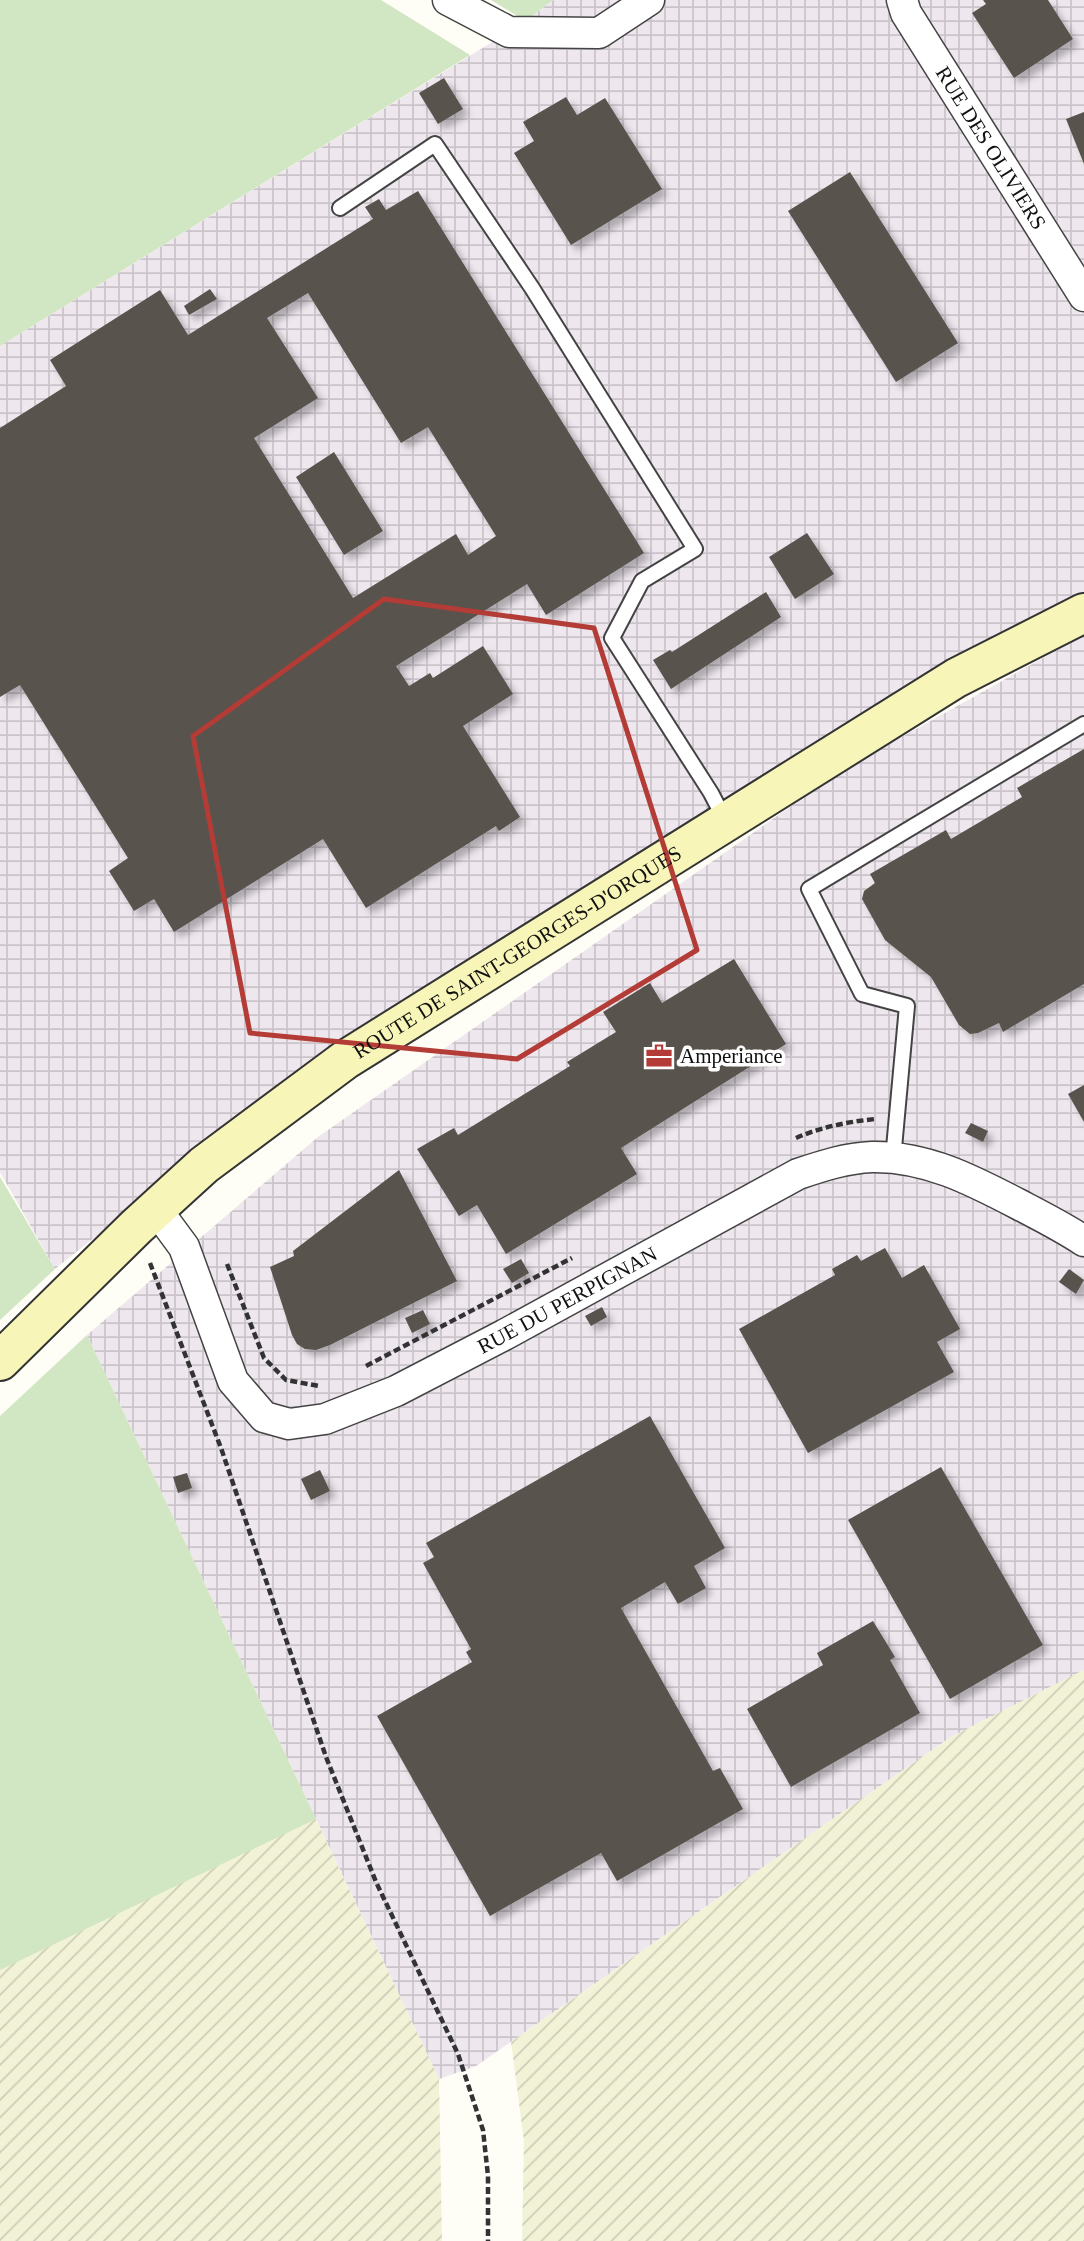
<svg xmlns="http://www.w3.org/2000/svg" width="1084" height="2241" font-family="Georgia,serif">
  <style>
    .industrial { fill: url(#industrial-grid) }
    .farmland { fill: url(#farmland-furrows) }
    .grass { fill: #d1e6c2 }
    .building { fill: #58534e; fill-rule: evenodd; filter: url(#shadow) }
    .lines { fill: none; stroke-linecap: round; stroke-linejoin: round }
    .lane-casing { stroke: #444; stroke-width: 18 }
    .street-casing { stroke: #444; stroke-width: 33 }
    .secondary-casing { stroke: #333; stroke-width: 42 }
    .path { stroke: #333; stroke-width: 4.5; stroke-dasharray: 7 3.5; stroke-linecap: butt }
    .lane { stroke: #fff; stroke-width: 14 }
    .street { stroke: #fff; stroke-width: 30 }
    .secondary { stroke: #f7f6b8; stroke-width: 38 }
    .marked { fill: none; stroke: #b33c36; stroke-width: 5; stroke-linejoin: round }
    .labels { text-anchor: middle; stroke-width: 7; stroke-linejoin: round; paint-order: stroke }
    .street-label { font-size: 21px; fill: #111; stroke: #fff }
    .poi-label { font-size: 21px; fill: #111; stroke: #fff; text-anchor: start }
  </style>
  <defs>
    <pattern id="industrial-grid" width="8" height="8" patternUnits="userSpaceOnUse" patternTransform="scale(1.75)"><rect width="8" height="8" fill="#eee7ee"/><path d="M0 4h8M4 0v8" fill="none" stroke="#cbc5cb"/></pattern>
    <pattern id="farmland-furrows" width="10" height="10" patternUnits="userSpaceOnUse" patternTransform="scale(1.75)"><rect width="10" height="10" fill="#f2f2d7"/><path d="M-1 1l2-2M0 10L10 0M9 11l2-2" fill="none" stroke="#ceceb8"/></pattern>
    <filter id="shadow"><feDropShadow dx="6" dy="6" stdDeviation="3.5" flood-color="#0004"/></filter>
  </defs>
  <rect width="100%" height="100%" fill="#fefdf6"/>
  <!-- industrial -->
  <g class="industrial">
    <path d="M553,0H1084V597L336,1044L55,1269L0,1172V346L526,21Z"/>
    <path d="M1084,635V1670L951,1737L476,2066L439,2079L87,1335L318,1137L843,770Z"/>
  </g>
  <!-- farmland -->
  <g class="farmland">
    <path d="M1084,1670V2241H522L524,2141L511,2042L951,1737Z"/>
    <path d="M310,1807L439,2079L442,2241H0V1963Z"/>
  </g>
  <!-- grass -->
  <g class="grass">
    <path d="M0,0H381L470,55L0,346Z"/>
    <path d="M491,0H553L526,21Z"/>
    <path d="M0,1177L55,1269L0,1320Z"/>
    <path d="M87,1335L316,1819L0,1970V1416Z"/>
  </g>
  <!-- building -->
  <g class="building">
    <path d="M983,0H1048L1073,39L1014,78L972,13L986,4Z"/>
    <path d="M444,78L463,109L438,124L419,93Z"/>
    <path d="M566,97L577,115L605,98L662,189L571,245L514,153L534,141L523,122Z"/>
    <path d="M1084,112V164L1066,119Z"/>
    <path d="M850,172L958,343L896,382L788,211Z"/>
    <path d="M418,191L644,553L546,615L527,584L396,666L409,686L430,673L433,678L483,646L513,694L463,726L520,817L499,831L496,826L366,908L323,839L174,932L154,899L134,911L109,871L128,858L20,685L0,697V428L66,386L50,360L160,290L188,335L373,219L365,207L379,199L386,210ZM308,293L401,443L428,427L496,536L468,555L456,534L353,598L254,438L318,398L267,318Z"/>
    <path d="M210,289L217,299L189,315L184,306Z"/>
    <path d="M334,452L383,531L344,555L296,477Z"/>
    <path d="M807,533L834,574L795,599L769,557Z"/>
    <path d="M766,592L781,617L671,689L653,660L670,650L672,652Z"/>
    <path d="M1084,749V984L1003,1032L999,1023L978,1033L970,1034L959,1025L931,977L885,940L862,899L864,891L875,883L870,874L946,830L951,839L1022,797L1017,788Z"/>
    <path d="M734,959L786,1044L621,1148L637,1174L506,1254L477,1205L459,1216L417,1149L454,1128L458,1135L570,1066L567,1062L616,1032L603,1012L650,983L662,1003Z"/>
    <path d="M1084,1085V1122L1068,1094Z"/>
    <path d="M971,1123L988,1131L983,1142L965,1133Z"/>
    <path d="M399,1170L457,1281L330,1345L316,1350L305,1349L297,1344L292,1335L270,1267L294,1256L293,1251Z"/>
    <path d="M885,1248L902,1278L924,1265L960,1329L937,1342L954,1372L808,1453L739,1329L835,1275L832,1269L857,1255L861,1261Z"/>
    <path d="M521,1259L529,1273L512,1283L503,1269Z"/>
    <path d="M1069,1269L1084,1280L1076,1294L1059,1282Z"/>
    <path d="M602,1307L607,1317L591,1326L585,1316Z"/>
    <path d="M423,1310L430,1324L412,1333L405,1318Z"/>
    <path d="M650,1416L725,1548L694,1566L706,1588L678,1604L665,1582L621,1608L713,1771L720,1768L743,1809L617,1881L601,1853L490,1916L377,1716L472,1662L466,1652L471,1649L423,1563L434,1557L426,1543Z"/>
    <path d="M941,1467L1043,1645L950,1699L848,1520Z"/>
    <path d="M320,1470L330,1491L311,1500L301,1479Z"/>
    <path d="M187,1473L192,1488L178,1493L173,1477Z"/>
    <path d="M873,1621L895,1657L890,1660L920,1713L791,1787L747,1709L823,1665L817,1653Z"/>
  </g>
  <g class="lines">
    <!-- lane casing -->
    <g class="lane-casing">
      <g id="lane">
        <path d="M340,208L435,144L532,288L695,549L642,581L612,638L711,793L725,820"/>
        <path d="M893,1159L907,1006L862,994L809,889L1084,724"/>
      </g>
    </g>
    <!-- street casing -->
    <g class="street-casing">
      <g id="street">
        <path d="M448,0L509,32L599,33L649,0"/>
        <path id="s1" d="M902,0L906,13L1084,296"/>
        <path id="s2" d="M156,1209L184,1247L233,1381L264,1417L289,1424L325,1419L396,1391L504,1335L798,1174C822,1166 846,1158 872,1157C926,1156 972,1180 1018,1204C1041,1216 1063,1227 1084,1241"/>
      </g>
    </g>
    <!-- secondary casing -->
    <g class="secondary-casing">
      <g id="secondary">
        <path id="s3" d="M0,1361L136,1227L204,1165L345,1060L956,678L1084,613"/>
      </g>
    </g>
    <!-- path -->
    <g class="path">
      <path d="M796,1138C821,1127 847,1122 875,1119"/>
      <path d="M150,1263L221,1448L326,1757L376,1882L458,2054L483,2130L488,2176V2241"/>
      <path d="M227,1264L264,1358L286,1380L319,1386"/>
      <path d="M366,1366L572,1258"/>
    </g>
    <!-- lane -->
    <use href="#lane" class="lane"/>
    <!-- street -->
    <use href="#street" class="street"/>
    <!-- secondary -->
    <use href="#secondary" class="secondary"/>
  </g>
  <!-- marked area -->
  <path class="marked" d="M384,599L594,628L697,950L517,1059L250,1033L193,736Z"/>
  <!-- icons -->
  <defs>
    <g id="office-bare" transform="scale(2.1)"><path d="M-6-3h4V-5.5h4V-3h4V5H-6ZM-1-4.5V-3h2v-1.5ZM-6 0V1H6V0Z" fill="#b33c36" stroke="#fff" stroke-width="2.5" paint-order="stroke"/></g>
  </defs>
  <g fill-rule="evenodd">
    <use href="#office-bare" x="659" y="1056"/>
  </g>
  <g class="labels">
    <!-- street labels -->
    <g class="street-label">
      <text dy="7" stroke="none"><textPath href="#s1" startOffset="173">RUE DES OLIVIERS</textPath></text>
      <text dy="7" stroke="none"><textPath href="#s3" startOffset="662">ROUTE DE SAINT-GEORGES-D'ORQUES</textPath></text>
      <text dy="7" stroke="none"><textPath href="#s2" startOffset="570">RUE DU PERPIGNAN</textPath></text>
    </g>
    <!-- poi labels -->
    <g class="poi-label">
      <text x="680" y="1063">Amperiance</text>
    </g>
  </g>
</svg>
